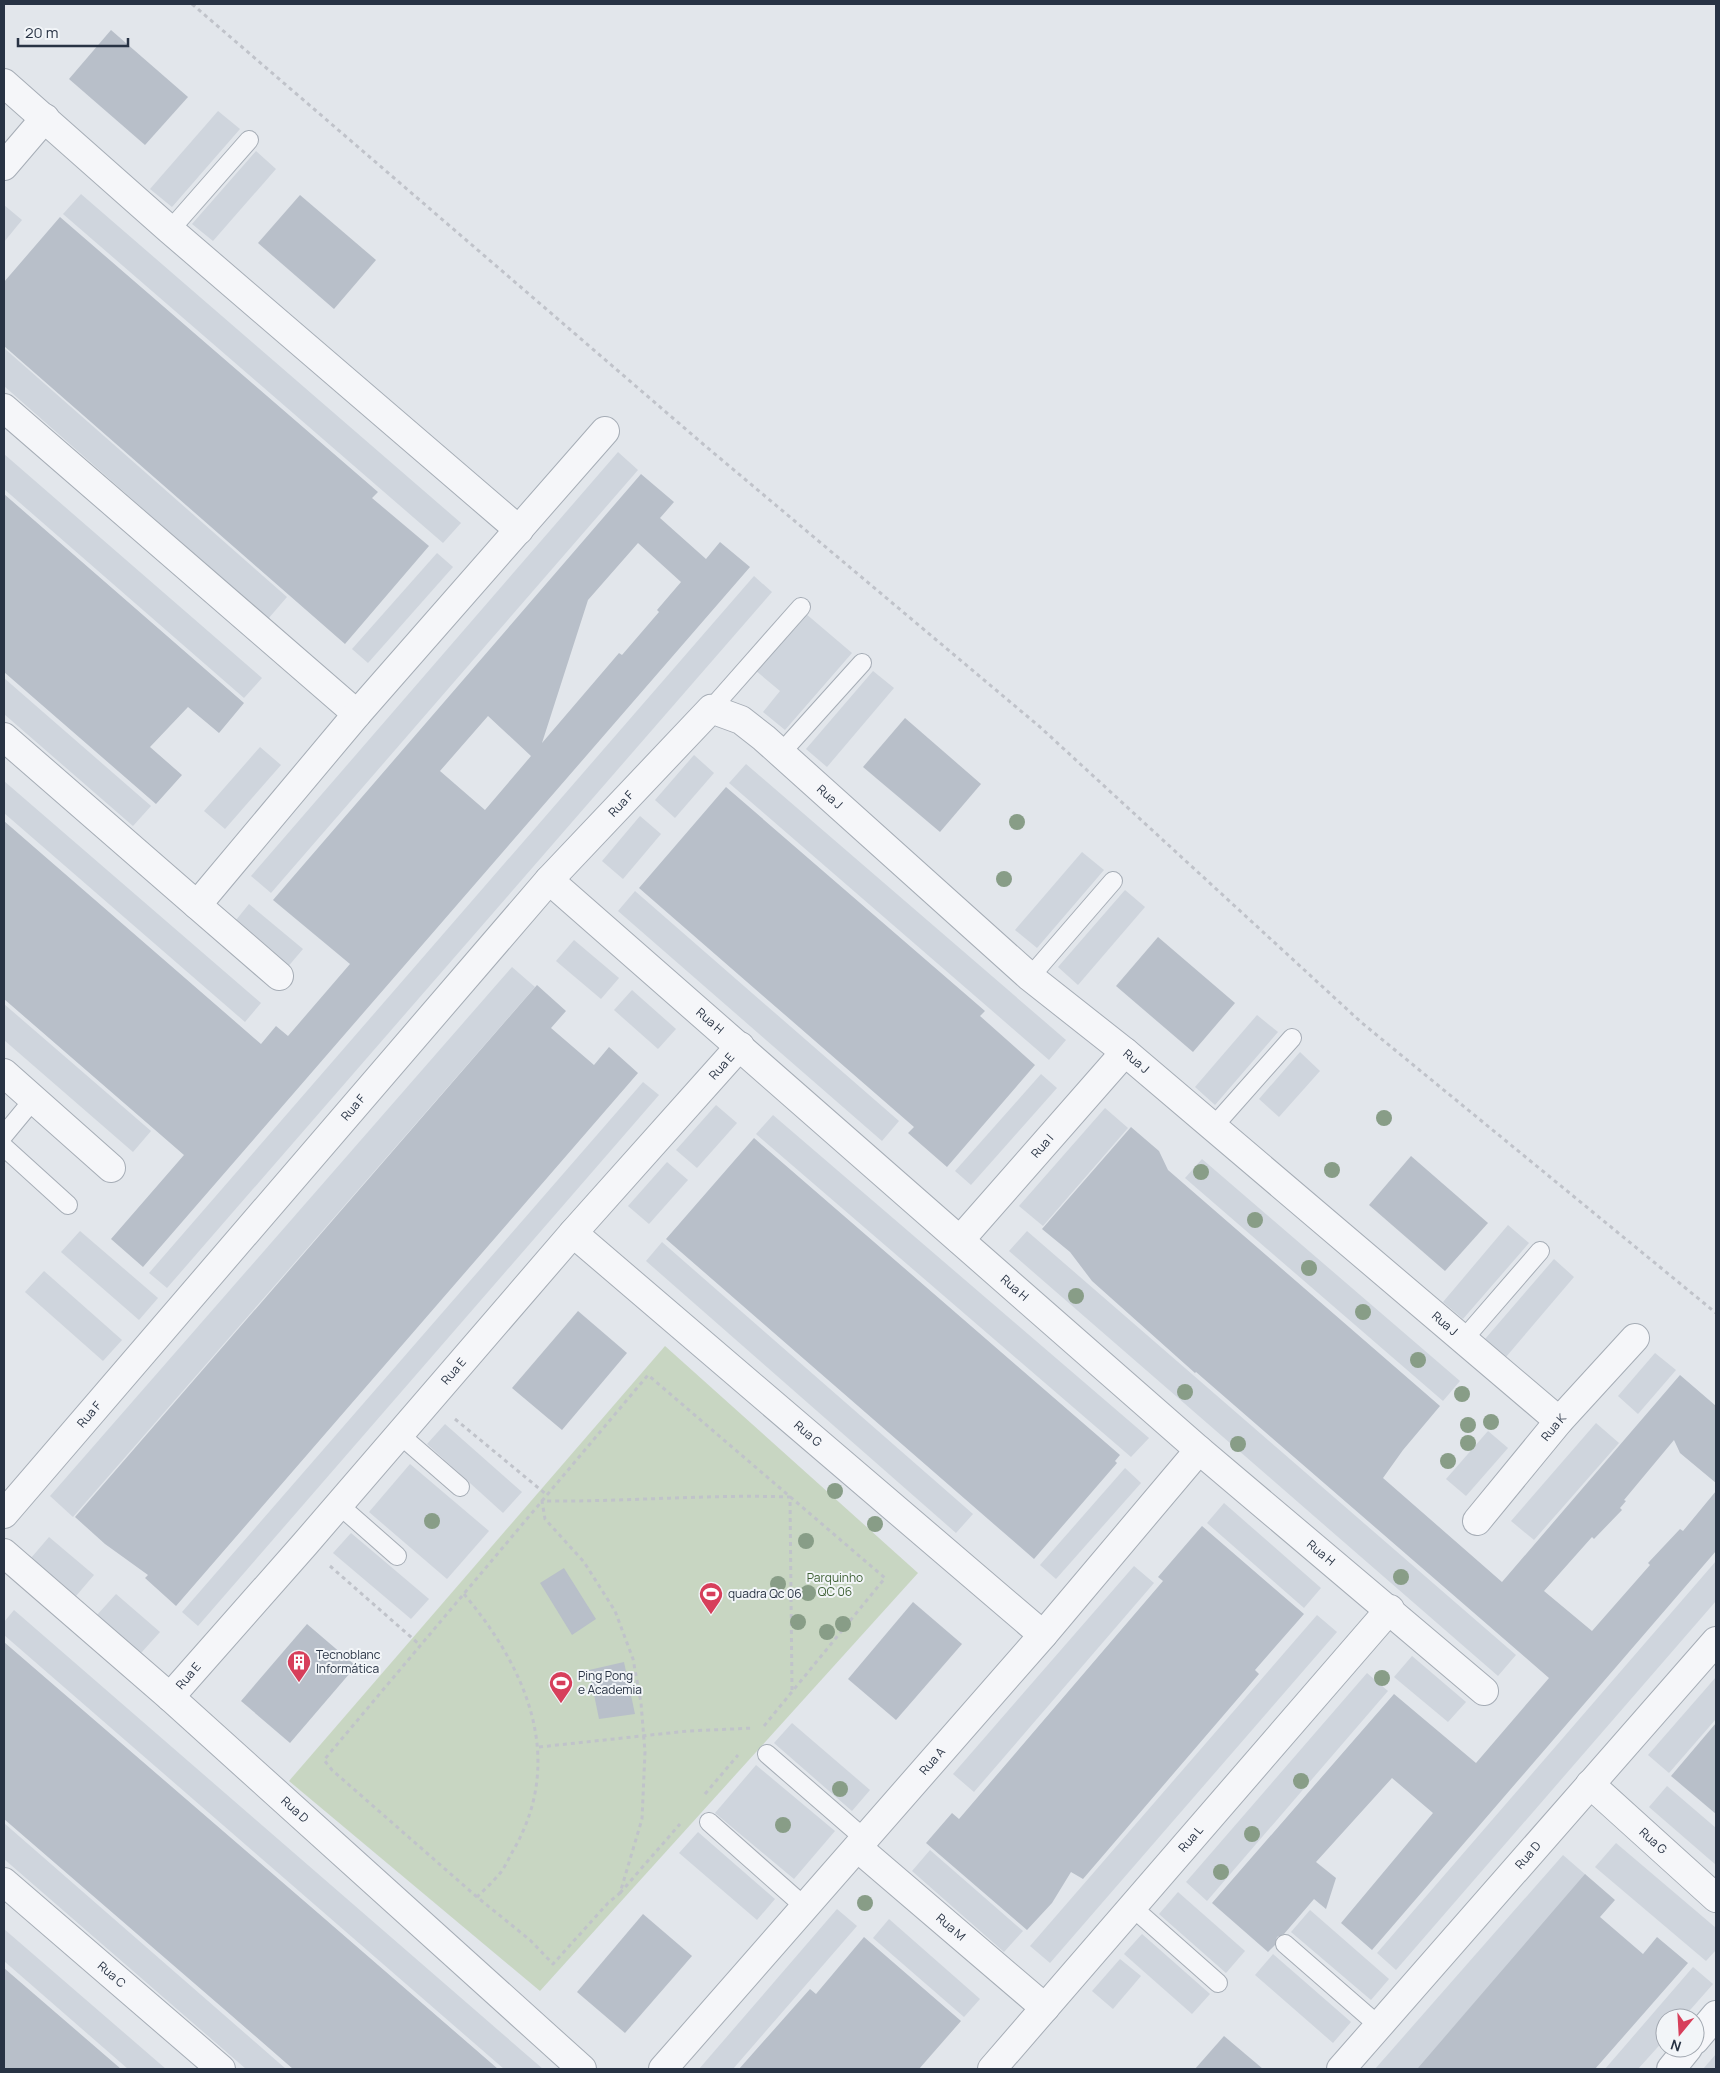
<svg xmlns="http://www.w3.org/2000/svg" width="1720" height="2073" font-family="Manrope,sans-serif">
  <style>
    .built { fill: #cfd5dd }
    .green { fill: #c8d6c2 }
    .building { fill: #b8bfc9; fill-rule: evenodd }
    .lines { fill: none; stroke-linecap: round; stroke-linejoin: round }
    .lane-casing { stroke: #a6adb6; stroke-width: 20 }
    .street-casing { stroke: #a6adb6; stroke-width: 30 }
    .path { stroke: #c0c3ca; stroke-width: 3; stroke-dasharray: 4 4; stroke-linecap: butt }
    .lane { stroke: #f5f6f9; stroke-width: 18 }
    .street { stroke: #f5f6f9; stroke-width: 28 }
    .tree { fill: #889d87 }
    .labels { text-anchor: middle; stroke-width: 4; stroke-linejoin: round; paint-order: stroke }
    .street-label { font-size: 12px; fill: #283344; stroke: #f2f5f8 }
    .park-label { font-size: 12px; fill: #3f6135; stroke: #f2f5f8 }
    .poi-label { font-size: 12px; fill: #283344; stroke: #f2f5f8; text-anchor: start }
  </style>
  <rect width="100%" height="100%" fill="#e2e6eb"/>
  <!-- built -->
  <g class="built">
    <path d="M218,111L240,129L172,207L150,189Z"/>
    <path d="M256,151L276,169L213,241L192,224Z"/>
    <path d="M81,194L461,523L443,543L63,214Z"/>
    <path d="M4,205L22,220L4,242Z"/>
    <path d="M4,348L287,597L268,619L4,386Z"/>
    <path d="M618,452L638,470L271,893L251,876Z"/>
    <path d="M4,454L262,678L244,698L4,489Z"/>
    <path d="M437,553L453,567L368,663L352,649Z"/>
    <path d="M754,576L772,592L167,1288L149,1273Z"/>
    <path d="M805,613L852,653L785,730L763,712L780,691L755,670Z"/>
    <path d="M873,671L894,688L827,767L806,749Z"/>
    <path d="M4,678L151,806L133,826L4,714Z"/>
    <path d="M260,747L281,765L225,829L204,811Z"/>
    <path d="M694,755L714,773L675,818L655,800Z"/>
    <path d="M746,764L1066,1040L1049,1060L729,783Z"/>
    <path d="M4,781L261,1003L245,1022L4,813Z"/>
    <path d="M640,816L661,834L623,879L602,861Z"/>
    <path d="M1082,852L1104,870L1037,948L1015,930Z"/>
    <path d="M1125,890L1145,907L1078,985L1058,967Z"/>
    <path d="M635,891L899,1121L882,1141L618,911Z"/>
    <path d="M249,904L303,949L286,969L232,925Z"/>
    <path d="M574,940L619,978L601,999L556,961Z"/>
    <path d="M512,967L535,987L73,1517L50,1496Z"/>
    <path d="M632,990L676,1029L658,1049L614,1010Z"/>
    <path d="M4,1004L151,1131L133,1152L4,1040Z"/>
    <path d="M1257,1015L1278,1032L1215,1105L1195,1087Z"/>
    <path d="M1300,1052L1320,1071L1279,1117L1259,1099Z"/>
    <path d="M1041,1074L1057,1088L971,1185L955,1171Z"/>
    <path d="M643,1082L659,1095L198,1626L182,1612Z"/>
    <path d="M716,1105L737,1123L697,1168L676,1150Z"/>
    <path d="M1105,1108L1128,1128L1043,1226L1019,1206Z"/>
    <path d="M773,1115L1149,1438L1131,1457L756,1134Z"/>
    <path d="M1202,1159L1460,1381L1443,1401L1185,1178Z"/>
    <path d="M667,1162L688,1180L649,1224L628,1206Z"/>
    <path d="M1508,1225L1529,1243L1463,1319L1443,1302Z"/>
    <path d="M80,1231L158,1298L139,1320L61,1252Z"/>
    <path d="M1027,1231L1516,1655L1498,1676L1009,1251Z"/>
    <path d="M662,1242L973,1514L956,1533L646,1261Z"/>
    <path d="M1554,1259L1574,1277L1506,1357L1485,1339Z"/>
    <path d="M44,1271L122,1340L103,1361L25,1292Z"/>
    <path d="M1655,1353L1676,1370L1638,1414L1618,1396Z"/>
    <path d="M1596,1423L1619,1443L1534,1540L1511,1521Z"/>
    <path d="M445,1424L522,1492L503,1513L427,1444Z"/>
    <path d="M1488,1431L1508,1448L1466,1496L1446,1479Z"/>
    <path d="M410,1464L489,1531L447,1579L369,1512Z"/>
    <path d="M1125,1468L1141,1483L1056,1579L1040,1565Z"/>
    <path d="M1224,1503L1321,1588L1304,1608L1207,1523Z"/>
    <path d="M351,1533L429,1599L411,1619L333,1553Z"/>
    <path d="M49,1537L94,1575L76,1596L31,1558Z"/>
    <path d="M1716,1561V1601L1396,1970L1377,1953Z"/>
    <path d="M1134,1566L1154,1583L974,1792L953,1774Z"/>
    <path d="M116,1594L160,1632L141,1653L97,1615Z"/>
    <path d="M14,1610L543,2069H504L4,1635V1622Z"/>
    <path d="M1317,1615L1337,1632L1050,1963L1030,1946Z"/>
    <path d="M1412,1656L1466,1702L1448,1722L1394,1677Z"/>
    <path d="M1367,1673L1388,1691L1207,1901L1186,1882Z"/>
    <path d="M1716,1677V1719L1669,1773L1648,1755Z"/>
    <path d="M792,1723L870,1790L852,1811L774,1743Z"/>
    <path d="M756,1765L835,1831L794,1879L715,1813Z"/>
    <path d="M1667,1786L1716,1828V1865L1649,1807Z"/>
    <path d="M4,1823L286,2069H246L4,1859Z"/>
    <path d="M698,1832L775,1899L757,1920L679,1853Z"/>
    <path d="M1616,1843L1716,1928V1950L1706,1961L1595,1867Z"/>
    <path d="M930,1850L1023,1931L1004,1952L912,1871Z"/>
    <path d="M1563,1855L1586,1875L1417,2069H1375Z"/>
    <path d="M1178,1892L1245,1951L1226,1973L1159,1914Z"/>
    <path d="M837,1909L857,1926L733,2069H699Z"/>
    <path d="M1310,1910L1389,1979L1371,2000L1291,1932Z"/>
    <path d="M889,1919L980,1999L964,2017L873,1938Z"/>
    <path d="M4,1929L166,2069H128L4,1961Z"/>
    <path d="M1142,1934L1210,1994L1192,2014L1124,1954Z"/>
    <path d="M1273,1954L1351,2022L1333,2043L1255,1975Z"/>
    <path d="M1120,1959L1141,1976L1113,2009L1092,1991Z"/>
    <path d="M1693,1967L1713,1984L1683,2018H1665V2039L1638,2069H1605Z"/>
    <path d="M1716,2054V2069H1703Z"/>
  </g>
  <!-- green -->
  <path class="green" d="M665,1346L918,1573L540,1991L289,1781Z"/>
  <!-- building -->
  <g class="building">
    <path d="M111,30L188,97L145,145L69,79Z"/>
    <path d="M300,195L376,260L334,309L258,243Z"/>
    <path d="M60,217L378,492L372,498L429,546L345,644L4,346V282Z"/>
    <path d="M641,474L674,502L660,518L706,559L720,542L750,567L143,1267L111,1239L184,1155L4,999V821L261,1044L276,1026L288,1036L350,964L273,900ZM638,543L681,582L657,610L659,612L622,655L619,653L542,743L588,600ZM488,716L531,756L485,810L440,771Z"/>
    <path d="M4,494L244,703L219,733L188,707L150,747L182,775L156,804L4,672Z"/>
    <path d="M905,718L981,784L940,832L863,767Z"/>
    <path d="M726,787L985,1011L980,1016L1035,1065L947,1167L908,1133L914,1127L639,888Z"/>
    <path d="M1158,937L1235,1003L1193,1052L1116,986Z"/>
    <path d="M537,985L566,1011L551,1028L594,1065L609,1047L638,1073L176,1606L145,1578L148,1575L105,1544L75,1517Z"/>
    <path d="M1131,1127L1159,1151L1168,1170L1440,1406L1403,1450L1383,1478L1502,1582L1680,1375L1716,1406V1483L1680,1453L1674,1440L1624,1500L1626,1501L1620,1508L1622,1510L1594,1539L1592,1537L1544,1591L1592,1631L1650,1565L1648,1563L1680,1529L1683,1531L1716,1491V1551L1372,1950L1341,1923L1433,1813L1392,1778L1316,1862L1336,1878L1326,1909L1314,1899L1284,1934L1277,1937L1275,1945L1268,1952L1212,1903L1394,1694L1476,1763L1549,1678L1196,1372L1195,1373L1092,1281L1070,1252L1042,1229Z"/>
    <path d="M754,1138L1120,1455L1115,1461L1117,1463L1034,1559L666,1239Z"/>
    <path d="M1411,1156L1488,1223L1445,1271L1369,1205Z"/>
    <path d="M578,1311L627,1353L562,1430L512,1388Z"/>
    <path d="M1202,1526L1304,1614L1255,1670L1259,1674L1083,1879L1071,1872L1052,1903L1027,1930L926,1843L952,1813L959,1819L1163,1581L1158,1577Z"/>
    <path d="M564,1568L596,1619L572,1635L540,1583Z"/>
    <path d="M913,1602L962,1644L896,1720L848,1679Z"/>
    <path d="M307,1624L356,1666L290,1743L241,1701Z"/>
    <path d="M4,1642L318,1913L498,2069H293L224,2009L4,1819Z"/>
    <path d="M624,1662L635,1714L599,1719L589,1670Z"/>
    <path d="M1716,1723V1814L1671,1776Z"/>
    <path d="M1585,1874L1615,1900L1600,1917L1643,1954L1657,1937L1688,1963L1595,2069H1417Z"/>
    <path d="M643,1914L692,1956L625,2033L577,1992Z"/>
    <path d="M864,1937L961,2021L919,2069H739L810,1989L816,1994Z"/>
    <path d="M4,1968L121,2069H4Z"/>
    <path d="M1224,2036L1263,2069H1195Z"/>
  </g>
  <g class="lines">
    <!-- lane casing -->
    <g class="lane-casing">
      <g id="lane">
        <path d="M170,230L249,140"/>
        <path d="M711,709L801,607"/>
        <path d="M780,754L862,663"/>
        <path d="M1030,977L1113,881"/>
        <path d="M1213,1127L1292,1038"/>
        <path d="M4,1135L33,1100"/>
        <path d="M4,1147L68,1205"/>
        <path d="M1462,1341L1540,1251"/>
        <path d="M399,1434L460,1487"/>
        <path d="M339,1505L397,1556"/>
        <path d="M767,1754L865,1839"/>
        <path d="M709,1822L805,1907"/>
        <path d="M1132,1907L1218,1983"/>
        <path d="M1285,1944L1378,2025"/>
      </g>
    </g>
    <!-- street casing -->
    <g class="street-casing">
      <g id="street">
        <path d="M4,83L170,230L519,530"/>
        <path d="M4,166L45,118"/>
        <path d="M4,408L357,714"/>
        <path d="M4,737L197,905L357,714L605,431"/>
        <path id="s1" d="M549,880L1199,1450L1484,1691"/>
        <path d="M197,905L279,976"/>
        <path d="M4,1073L111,1168"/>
        <path id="s2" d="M573,1233L1043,1635"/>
        <path id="s3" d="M960,1240L1125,1052"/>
        <path id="s4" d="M4,1514L549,880L711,709L741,720L764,738L1030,977L1125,1052L1559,1421"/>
        <path id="s5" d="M1477,1521L1559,1421L1635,1338"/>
        <path id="s6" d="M4,1553L170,1697L582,2069"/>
        <path id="s7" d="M170,1697L305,1544L573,1233L740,1046"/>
        <path id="s8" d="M1590,1784L1716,1898"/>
        <path id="s9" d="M858,1848L1045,2008"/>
        <path id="s10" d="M4,1882L221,2069"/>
        <path d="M1695,2040L1716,2015"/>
        <path id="s11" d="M663,2069L1043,1635L1199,1450"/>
        <path id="s12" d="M992,2069L1390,1609"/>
        <path id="s13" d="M1341,2069L1716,1641"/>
        <path d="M1671,2069L1688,2048"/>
      </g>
    </g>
    <!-- path -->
    <g class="path">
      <path d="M192,4L703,444L1040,727L1362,1023L1716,1313"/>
      <path d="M455,1419L547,1495"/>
      <path d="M330,1566L420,1645"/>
      <path d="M464,1594C526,1668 566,1758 514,1849C510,1856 506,1865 501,1872C494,1881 485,1889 477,1897"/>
      <path d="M764,1726L885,1578L648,1375L324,1760L332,1770L477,1897L530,1940L553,1964L608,1903L620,1893L642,1819L645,1752L641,1703L633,1659L615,1611L584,1562L545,1519L542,1501C626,1502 706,1494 790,1497L792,1691"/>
      <path d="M539,1747L688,1731L754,1728"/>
      <path d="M705,1794L738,1755"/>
      <path d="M620,1893L680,1824"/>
    </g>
    <!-- lane -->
    <use href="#lane" class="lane"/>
    <!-- street -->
    <use href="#street" class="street"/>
  </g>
  <!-- trees -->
  <g class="tree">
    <circle cx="1017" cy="822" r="8"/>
    <circle cx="1004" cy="879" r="8"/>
    <circle cx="1384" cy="1118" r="8"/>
    <circle cx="1332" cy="1170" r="8"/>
    <circle cx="1201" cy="1172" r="8"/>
    <circle cx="1255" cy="1220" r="8"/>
    <circle cx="1309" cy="1268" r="8"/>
    <circle cx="1076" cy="1296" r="8"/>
    <circle cx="1363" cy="1312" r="8"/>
    <circle cx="1418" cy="1360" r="8"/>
    <circle cx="1185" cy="1392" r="8"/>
    <circle cx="1462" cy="1394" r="8"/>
    <circle cx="1491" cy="1422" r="8"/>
    <circle cx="1468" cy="1425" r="8"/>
    <circle cx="1468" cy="1443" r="8"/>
    <circle cx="1238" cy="1444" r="8"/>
    <circle cx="1448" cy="1461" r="8"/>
    <circle cx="835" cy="1491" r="8"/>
    <circle cx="432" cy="1521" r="8"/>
    <circle cx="875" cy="1524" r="8"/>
    <circle cx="806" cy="1541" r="8"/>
    <circle cx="1401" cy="1577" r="8"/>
    <circle cx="778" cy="1584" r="8"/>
    <circle cx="808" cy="1593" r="8"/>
    <circle cx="798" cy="1622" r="8"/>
    <circle cx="843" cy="1624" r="8"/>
    <circle cx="827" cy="1632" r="8"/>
    <circle cx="1382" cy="1678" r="8"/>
    <circle cx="1301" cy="1781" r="8"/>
    <circle cx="840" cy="1789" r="8"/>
    <circle cx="783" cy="1825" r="8"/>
    <circle cx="1252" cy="1834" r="8"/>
    <circle cx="1221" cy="1872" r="8"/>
    <circle cx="865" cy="1903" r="8"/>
  </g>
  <!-- icons -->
  <defs>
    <g id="stadium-pin" transform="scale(1.25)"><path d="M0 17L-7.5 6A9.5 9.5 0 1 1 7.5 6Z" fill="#d73f5b" stroke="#f2f5f8"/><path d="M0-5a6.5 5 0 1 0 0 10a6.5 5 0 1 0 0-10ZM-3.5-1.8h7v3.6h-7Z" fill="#fff"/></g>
    <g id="building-pin" transform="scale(1.25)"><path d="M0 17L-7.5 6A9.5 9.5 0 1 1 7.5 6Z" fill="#d73f5b" stroke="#f2f5f8"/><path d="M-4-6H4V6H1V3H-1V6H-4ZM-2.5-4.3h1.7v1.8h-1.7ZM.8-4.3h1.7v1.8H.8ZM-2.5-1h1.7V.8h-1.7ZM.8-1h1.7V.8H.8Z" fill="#fff"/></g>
  </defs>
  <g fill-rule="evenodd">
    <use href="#stadium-pin" x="711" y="1594"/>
    <use href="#building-pin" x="299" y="1662"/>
    <use href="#stadium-pin" x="561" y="1683"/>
  </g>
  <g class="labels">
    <!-- street labels -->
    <g class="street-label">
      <text dy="4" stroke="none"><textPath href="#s4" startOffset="1221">Rua J</textPath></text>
      <text dy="4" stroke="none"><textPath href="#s4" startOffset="941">Rua F</textPath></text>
      <text dy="4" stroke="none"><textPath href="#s1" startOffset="214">Rua H</textPath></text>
      <text dy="4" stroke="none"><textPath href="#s4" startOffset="1626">Rua J</textPath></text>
      <text dy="4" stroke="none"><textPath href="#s7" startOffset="838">Rua E</textPath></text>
      <text dy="4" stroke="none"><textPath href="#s4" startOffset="536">Rua F</textPath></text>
      <text dy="4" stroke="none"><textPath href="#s3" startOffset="125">Rua I</textPath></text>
      <text dy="4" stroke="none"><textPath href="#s1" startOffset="619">Rua H</textPath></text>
      <text dy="4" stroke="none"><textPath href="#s4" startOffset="2031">Rua J</textPath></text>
      <text dy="4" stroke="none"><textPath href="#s7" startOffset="432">Rua E</textPath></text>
      <text dy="4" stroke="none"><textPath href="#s4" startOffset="131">Rua F</textPath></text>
      <text dy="4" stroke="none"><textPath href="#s5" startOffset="121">Rua K</textPath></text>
      <text dy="4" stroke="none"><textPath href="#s2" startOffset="309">Rua G</textPath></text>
      <text dy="4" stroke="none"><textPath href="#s1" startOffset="1024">Rua H</textPath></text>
      <text dy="4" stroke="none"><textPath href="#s7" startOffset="28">Rua E</textPath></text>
      <text dy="4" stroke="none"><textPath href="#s11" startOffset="409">Rua A</textPath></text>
      <text dy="4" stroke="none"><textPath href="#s6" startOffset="388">Rua D</textPath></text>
      <text dy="4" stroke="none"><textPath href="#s12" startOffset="304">Rua L</textPath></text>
      <text dy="4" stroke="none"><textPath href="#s8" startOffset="85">Rua G</textPath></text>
      <text dy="4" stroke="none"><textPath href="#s13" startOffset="284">Rua D</textPath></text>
      <text dy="4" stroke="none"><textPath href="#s9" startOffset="122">Rua M</textPath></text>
      <text dy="4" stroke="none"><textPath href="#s10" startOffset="142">Rua C</textPath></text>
    </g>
    <!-- park labels -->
    <g class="park-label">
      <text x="835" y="1582">Parquinho<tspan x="835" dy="14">QC 06</tspan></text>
    </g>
    <!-- poi labels -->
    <g class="poi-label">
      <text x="728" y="1598">quadra Qc 06</text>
      <text x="316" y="1659">Tecnoblanc<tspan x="316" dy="14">Informática</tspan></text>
      <text x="578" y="1680">Ping Pong<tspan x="578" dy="14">e Academia</tspan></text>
    </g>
  </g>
  <!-- border -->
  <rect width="1720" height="2073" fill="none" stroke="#283344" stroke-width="10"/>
  <!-- north arrow -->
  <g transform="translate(1680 2033) rotate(198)"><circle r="24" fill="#f2f5f8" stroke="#a1a7b0"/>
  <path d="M0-4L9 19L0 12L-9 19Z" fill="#d73f5b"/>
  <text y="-8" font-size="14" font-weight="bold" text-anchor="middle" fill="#283344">N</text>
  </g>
  <!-- scale -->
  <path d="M18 38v8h110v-8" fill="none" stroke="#283344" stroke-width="2.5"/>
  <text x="25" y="38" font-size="15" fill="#283344" stroke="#f2f5f8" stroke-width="4" paint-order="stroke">20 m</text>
</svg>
